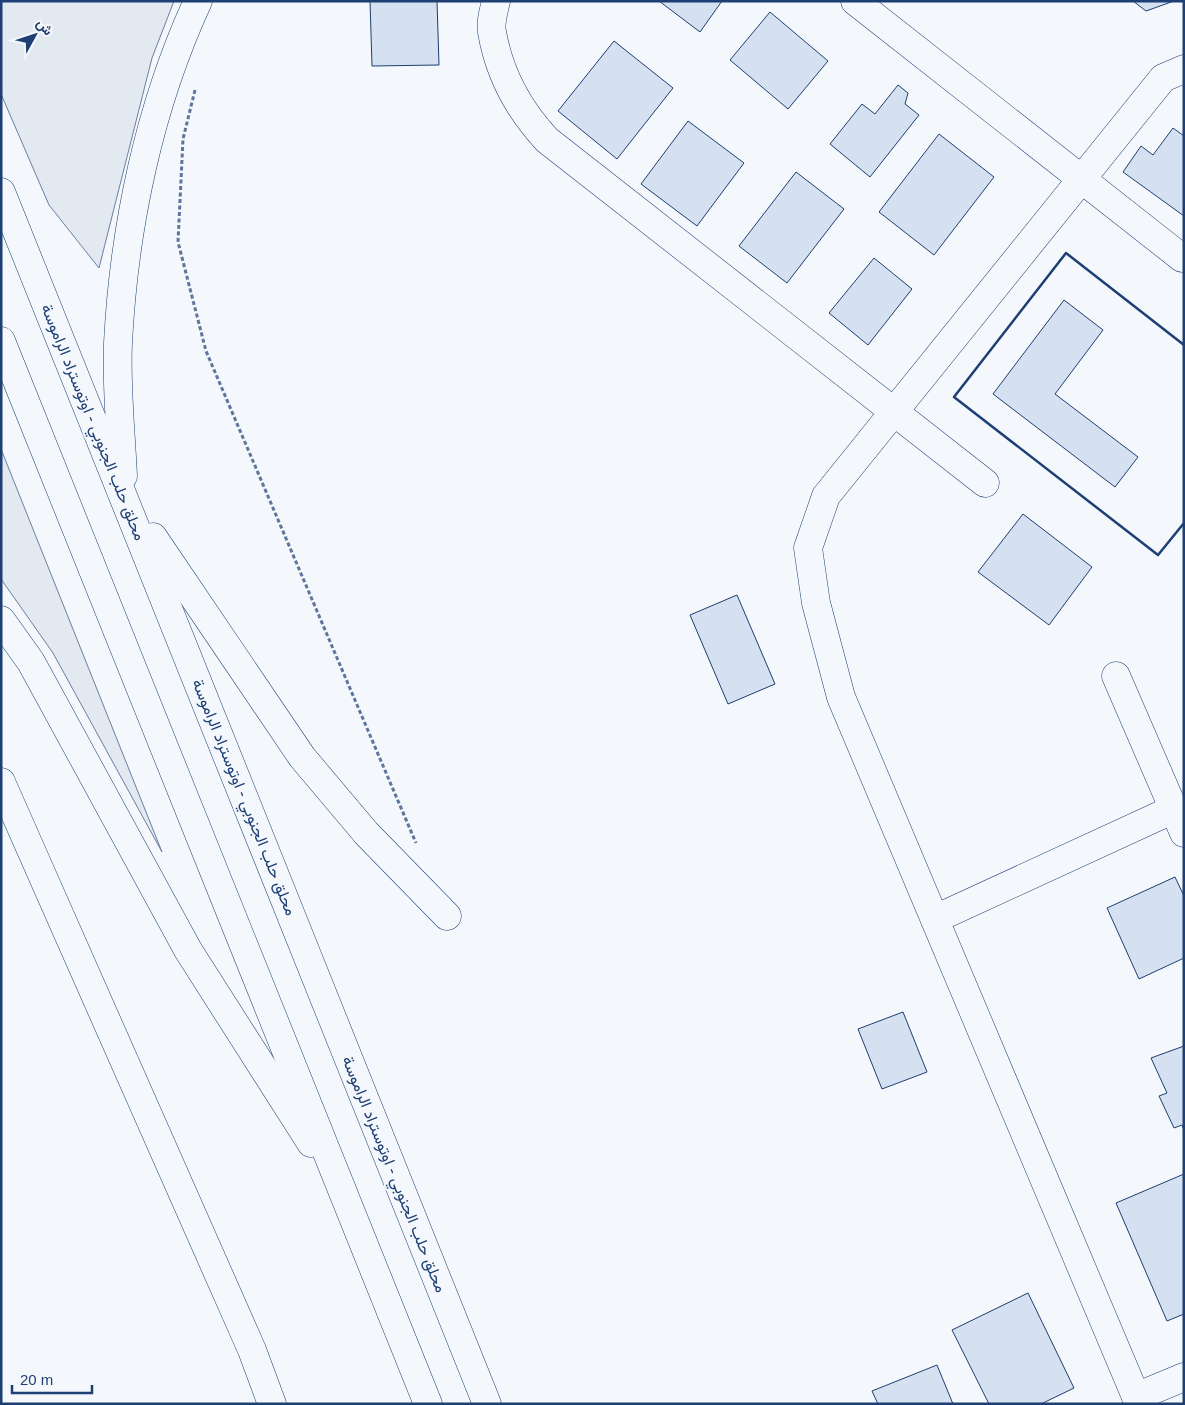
<svg xmlns="http://www.w3.org/2000/svg" width="1185" height="1405" font-family="Arial,Vazirmatn,sans-serif">
  <style>
    .green { fill: #e3e9f0; stroke: #687fa3 }
    .building { fill: #d5e0f0; stroke: #1d3f73 }
    .lines { fill: none; stroke-linecap: round; stroke-linejoin: round }
    .minor-casing { stroke: #1d3f73; stroke-width: 29 }
    .highway-casing { stroke: #1d3f73; stroke-width: 29 }
    .path { stroke: #5e769c; stroke-width: 3; stroke-dasharray: 4 2.5; stroke-linecap: butt }
    .minor { stroke: #f4f7fb; stroke-width: 28 }
    .highway { stroke: #f4f7fb; stroke-width: 28 }
    .wall { stroke: #1d3f73; stroke-width: 2.5 }
    .labels { text-anchor: middle; stroke-width: 4; stroke-linejoin: round; paint-order: stroke }
    .street-label { font-size: 16px; fill: #1d3f73; stroke: #f4f7fb }
  </style>
  <rect width="100%" height="100%" fill="#f4f7fb"/>
  <!-- green -->
  <g class="green">
    <path d="M1,1H174L152,58L99,268L49,205L1,94Z"/>
    <path d="M1,449L162,852L53,653L1,579Z"/>
  </g>
  <!-- building -->
  <g class="building">
    <path d="M370,1H437L439,65L372,66Z"/>
    <path d="M659,1H722L700,32Z"/>
    <path d="M1133,1H1174L1146,11Z"/>
    <path d="M770,12L828,61L788,109L730,60Z"/>
    <path d="M614,41L673,88L617,159L558,111Z"/>
    <path d="M898,85L908,93L905,104L919,115L870,177L830,144L862,104L875,114Z"/>
    <path d="M688,121L744,163L697,226L641,184Z"/>
    <path d="M1173,128L1184,136V216L1123,172L1141,146L1153,155Z"/>
    <path d="M939,134L994,177L934,255L879,212Z"/>
    <path d="M796,172L844,209L787,283L739,246Z"/>
    <path d="M874,258L912,289L868,345L829,313Z"/>
    <path d="M1064,300L1103,330L1055,394L1138,457L1115,487L993,394Z"/>
    <path d="M1023,514L1092,567L1049,625L978,572Z"/>
    <path d="M737,595L775,684L728,704L690,615Z"/>
    <path d="M1175,877L1184,896V958L1139,979L1107,908Z"/>
    <path d="M903,1012L927,1072L882,1089L858,1029Z"/>
    <path d="M1184,1046V1130L1182,1125L1174,1128L1159,1096L1167,1093L1151,1058Z"/>
    <path d="M1184,1174V1314L1167,1321L1116,1203Z"/>
    <path d="M1028,1293L1074,1388L1041,1404H989L952,1330Z"/>
    <path d="M937,1365L953,1404H878L872,1391Z"/>
  </g>
  <g class="lines">
    <!-- minor casing -->
    <g class="minor-casing">
      <g id="minor">
        <path d="M496,1C494,10 490,23 492,32C499,73 519,110 547,140L985,483"/>
        <path d="M855,1L1182,258"/>
        <path d="M1116,676L1184,833"/>
        <path d="M1,782L252,1350L272,1404"/>
        <path d="M935,919L1174,809"/>
        <path d="M1136,1397L1184,1377"/>
        <path d="M1139,1404L841,697L816,603L808,548L826,496L1163,78L1184,69"/>
      </g>
    </g>
    <!-- highway casing -->
    <g class="highway-casing">
      <g id="highway">
        <path d="M1,192L487,1404"/>
        <path d="M1,341L428,1404"/>
        <path d="M123,476C121,432 116,387 118,343C124,227 149,107 198,1"/>
        <path d="M153,537L302,757L366,833L447,916"/>
        <path d="M1,620L31,662L188,950L311,1143"/>
      </g>
    </g>
    <!-- path -->
    <path class="path" d="M195,90L183,139L178,242L206,351L416,843"/>
    <!-- minor -->
    <use href="#minor" class="minor"/>
    <!-- highway -->
    <use href="#highway" class="highway"/>
    <!-- wall -->
    <path class="wall" d="M1184,345L1066,253L954,397L1158,555L1184,523"/>
  </g>
  <g class="labels">
    <!-- street labels -->
    <g class="street-label">
      <text transform="translate(94 422) rotate(68)" y="6">محلق حلب الجنوبي - اوتوستراد الراموسة</text>
      <text transform="translate(245 797) rotate(68)" y="6">محلق حلب الجنوبي - اوتوستراد الراموسة</text>
      <text transform="translate(395 1174) rotate(68)" y="6">محلق حلب الجنوبي - اوتوستراد الراموسة</text>
    </g>
  </g>
  <!-- border -->
  <rect width="1185" height="1405" fill="none" stroke="#1d3f73" stroke-width="5"/>
  <!-- north arrow -->
  <g transform="translate(35 35) rotate(50)" stroke="#f4f7fb" stroke-width="4" paint-order="stroke">
  <path d="M0-4L9 19L0 12L-9 19Z" fill="#1d3f73"/>
  <text y="-8" font-size="14" font-weight="bold" text-anchor="middle" fill="#1d3f73">ش</text>
  </g>
  <!-- scale -->
  <path d="M12 1385v8h80v-8" fill="none" stroke="#1d3f73" stroke-width="2.5"/>
  <text x="20" y="1385" font-size="15" fill="#1d3f73" stroke="#f4f7fb" stroke-width="4" paint-order="stroke">20 m</text>
</svg>
